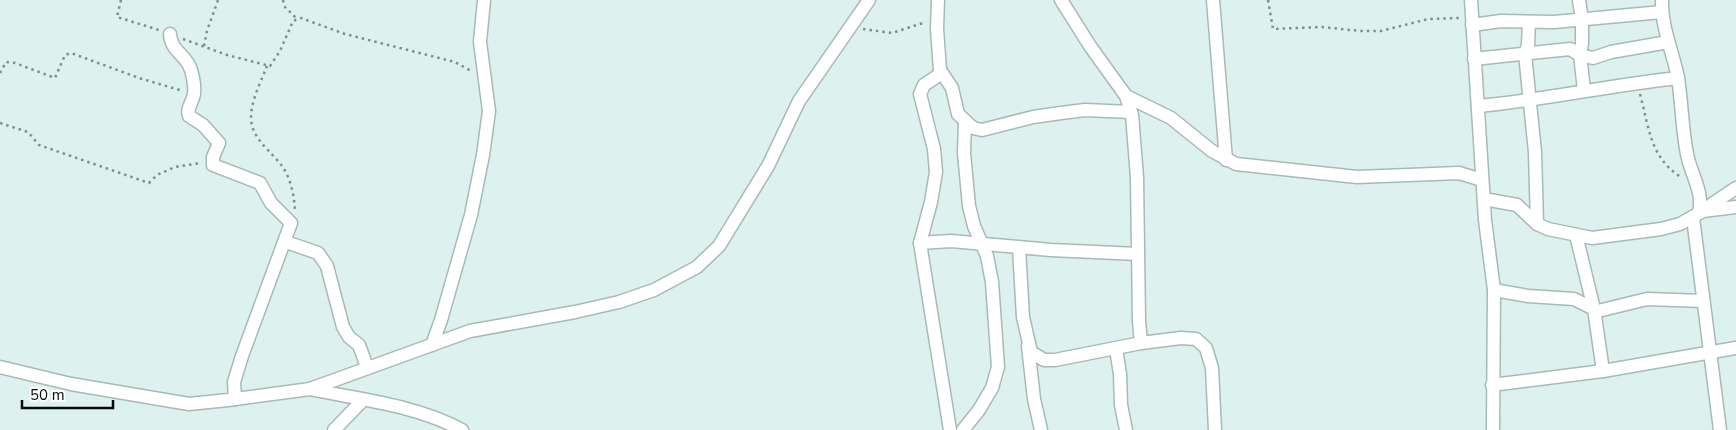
<svg xmlns="http://www.w3.org/2000/svg" width="1736" height="430" font-family="'Nunito Sans',sans-serif">
  <style>
    .lines { fill: none; stroke-linecap: round; stroke-linejoin: round }
    .street-casing { stroke: #a7bab7; stroke-width: 15 }
    .path { stroke: #808e8c; stroke-width: 2.5; stroke-dasharray: 2.5 4; stroke-linecap: butt }
    .street { stroke: #fff; stroke-width: 12 }
  </style>
  <rect width="100%" height="100%" fill="#ddf1ee"/>
  <g class="lines">
    <!-- street casing -->
    <g class="street-casing">
      <g id="street">
        <path d="M938,0L937,29L940,70L939,75L924,85L920,94L934,149L936,172L931,202L920,243L950,430"/>
        <path d="M1061,0L1090,46L1126,96L1132,115L1137,177L1139,321L1141,343"/>
        <path d="M1213,0L1226,160"/>
        <path d="M1471,0L1485,220L1494,290L1493,430"/>
        <path d="M1579,0L1582,20V43L1580,55L1584,90"/>
        <path d="M1662,0C1661,27 1673,52 1678,78C1682,104 1682,129 1687,154C1691,175 1704,192 1699,213"/>
        <path d="M1529,22L1528,45L1525,54L1535,152L1537,224"/>
        <path d="M1472,25L1501,21L1554,22L1662,12"/>
        <path d="M170,34C171,52 187,55 191,70C193,77 195,86 194,94C193,102 186,108 189,116L203,125L219,143L213,157V165L260,183L271,203L291,223L242,356L234,382L235,399"/>
        <path d="M1474,59L1570,49L1580,55L1593,58L1611,52L1668,42"/>
        <path d="M940,70L952,88L958,114L973,128L982,130L1033,117L1061,113L1085,110L1131,112"/>
        <path d="M1126,96L1171,118L1212,151L1236,164L1357,177L1459,173L1482,180"/>
        <path d="M1478,106C1545,100 1611,85 1678,78"/>
        <path d="M1484,199L1517,205L1537,224L1548,229L1592,238L1661,229L1680,224L1703,211L1736,207"/>
        <path d="M1705,209L1736,188"/>
        <path d="M1693,218L1720,430"/>
        <path d="M1576,235L1594,309L1603,371"/>
        <path d="M286,242L318,253L327,266L343,327L349,337L359,345L367,367"/>
        <path d="M920,243L951,241L1051,250L1138,254"/>
        <path d="M1019,248L1023,317L1031,352L1044,360H1055L1141,343L1181,338L1196,339L1206,348L1212,368L1215,430"/>
        <path d="M1494,290L1528,296L1574,299L1598,311L1647,299L1703,301"/>
        <path d="M432,345L441,320L471,215L483,155L489,111L480,42L484,0"/>
        <path d="M1028,346L1034,399L1041,430"/>
        <path d="M1116,349L1120,374L1121,405L1126,430"/>
        <path d="M0,367L71,384L189,404L228,400L310,389L470,331L575,312L619,302L654,290L697,267L719,246L768,166L799,101L869,0"/>
        <path d="M1492,385L1603,371L1736,348"/>
        <path d="M310,389C361,400 416,405 462,430"/>
        <path d="M334,430L363,400"/>
        <path d="M963,430L979,410L992,388L998,367L992,282L987,256L974,226L969,206L964,153L965,122"/>
      </g>
    </g>
    <!-- path -->
    <g class="path">
      <path d="M121,0L117,17L159,30"/>
      <path d="M283,0L284,6L296,18"/>
      <path d="M1268,0L1273,29L1322,27L1360,31H1381L1428,19L1460,18"/>
      <path d="M863,29L892,33L926,22"/>
      <path d="M183,39L227,55L270,66L280,51L293,21L301,18L345,34L455,62L471,71"/>
      <path d="M204,46L207,31L218,0"/>
      <path d="M267,66C261,82 251,100 251,118C251,138 271,151 282,166C291,179 294,195 295,210"/>
      <path d="M0,73L6,62L15,63L55,78L65,55L71,53L139,78L183,91"/>
      <path d="M1640,94C1649,127 1650,158 1681,177"/>
      <path d="M0,123L28,132L39,145L149,183L157,175L175,167L201,163"/>
    </g>
    <!-- street -->
    <use href="#street" class="street"/>
  </g>
  <!-- scale -->
  <path d="M22 400v8h91v-8" fill="none" stroke="#070d0c" stroke-width="2.5"/>
  <text x="30" y="400" font-size="15" fill="#070d0c" stroke="#ffffff" stroke-width="4" paint-order="stroke">50 m</text>
</svg>
